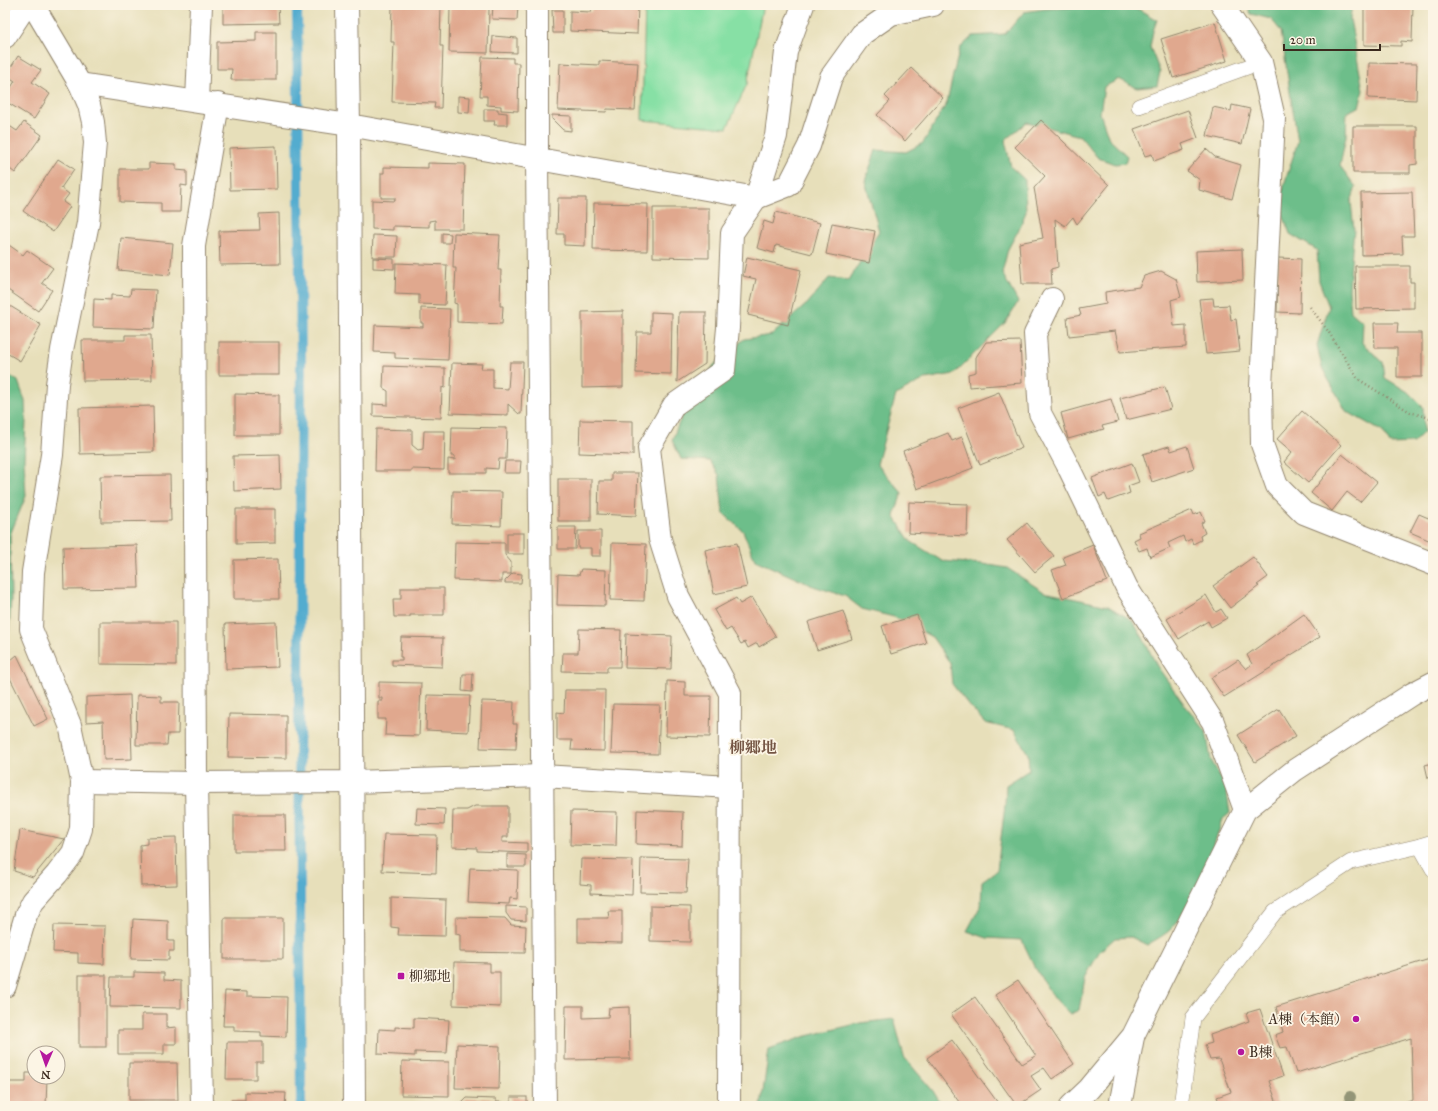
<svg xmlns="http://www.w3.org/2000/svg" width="1438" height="1111" font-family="'IM FELL Great Primer','Noto Serif JP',serif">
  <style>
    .green { fill: #87e0a5; stroke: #618562 }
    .forest { fill: #6dbe8a; stroke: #547454 }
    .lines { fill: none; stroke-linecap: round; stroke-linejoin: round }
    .stream { stroke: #52accf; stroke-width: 10 }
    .building { fill: #e0a88e }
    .lane-casing { stroke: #91846c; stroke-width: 16 }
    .street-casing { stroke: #91846c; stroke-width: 24 }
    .path { stroke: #91846c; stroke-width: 2.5; stroke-dasharray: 1 3; stroke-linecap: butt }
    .lane { stroke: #fff; stroke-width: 15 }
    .street { stroke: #fff; stroke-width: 22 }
    .tree { fill: #939577 }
    .poi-dot { fill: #b5179e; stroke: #fcf5e5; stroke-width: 1.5 }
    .labels { text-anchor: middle; stroke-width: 3.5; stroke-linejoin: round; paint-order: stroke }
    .poi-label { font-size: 14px; fill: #3b2a1e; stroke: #fcf5e5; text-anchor: start }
    .quarter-label { font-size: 16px; font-weight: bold; fill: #755645; stroke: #fcf5e5 }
  </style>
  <rect width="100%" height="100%" fill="#fcf5e5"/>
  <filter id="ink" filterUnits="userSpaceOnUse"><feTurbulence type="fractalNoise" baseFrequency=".025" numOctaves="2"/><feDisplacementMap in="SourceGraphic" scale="8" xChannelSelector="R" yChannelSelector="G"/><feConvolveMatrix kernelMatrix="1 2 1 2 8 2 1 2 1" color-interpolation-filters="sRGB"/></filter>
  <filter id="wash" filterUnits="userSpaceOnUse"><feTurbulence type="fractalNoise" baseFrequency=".012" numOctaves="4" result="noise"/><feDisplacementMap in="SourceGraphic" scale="16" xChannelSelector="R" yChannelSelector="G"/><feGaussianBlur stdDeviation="0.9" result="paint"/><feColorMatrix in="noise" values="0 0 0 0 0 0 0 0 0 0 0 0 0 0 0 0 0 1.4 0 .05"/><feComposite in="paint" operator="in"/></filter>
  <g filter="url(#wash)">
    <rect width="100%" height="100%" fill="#e7dfba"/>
    <!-- green -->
    <path class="green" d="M645,5H763L747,84L727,128L642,120Z"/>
    <!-- forest -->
    <g class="forest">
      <path d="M1247,5H1352L1350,19L1363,90L1359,107L1347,112L1346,136L1340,166L1356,187L1351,202L1354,230L1352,250L1349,289L1351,312L1363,322L1362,343L1383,362L1385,378L1408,392L1423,407L1424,432L1413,443L1390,444L1383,432L1346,411L1322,368L1317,345L1329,307L1319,281L1317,250L1290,234L1281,209L1284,185L1298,141L1291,99L1281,31L1271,19L1251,14Z"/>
      <path d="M1102,6L1138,9L1157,20L1153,31L1150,47L1160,72L1157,86L1137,88L1119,79L1104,87L1100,113L1109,139L1127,156L1125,163L1115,164L1098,158L1080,136L1027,122L1005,140L1011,167L1025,180L1026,212L1018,231L1008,249L1002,273L1018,302L1005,323L954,374L925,379L896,395L877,464L902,493L894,516L910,541L942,561L983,564L1007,568L1044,592L1108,606L1132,620L1143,638L1157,666L1184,704L1206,731L1211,760L1226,787L1230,813L1223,819C1211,853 1196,900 1173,927C1167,934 1155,940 1147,945L1131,937L1115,938L1099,952L1085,978L1079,1010L1070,1014C1046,992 1035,968 1022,940L987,938L967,931L981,905L982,881L997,870L1005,805L1006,785L1029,770L1028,754L1014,730L985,723L967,703L952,684L950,663L932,637L894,617L862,609L845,596L813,586L755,560L743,531L723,513L719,475L710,461L681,459L672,440L681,418L714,365L744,339L772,335L808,303L829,278L849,280L879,231L865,181L876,150L906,152L923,143L947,103L953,75L960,48L973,36L1005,34L1024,12L1044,9Z"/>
      <path d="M5,373L18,381L25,401L26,422L24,460L26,496L10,535L11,599L9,631L5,637Z"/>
      <path d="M894,1019L904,1057L933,1091L942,1106H761L769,1049L803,1037L860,1023Z"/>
    </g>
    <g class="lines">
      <!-- stream -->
      <path class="stream" d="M297,5L301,364L299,693L301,1106"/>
    </g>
    <g id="blocks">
      <!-- building -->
      <g class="building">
        <path d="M223,5H278L279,23L223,24Z"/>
        <path d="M392,5H441L440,46H443L441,108H434L435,103L392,102L394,42H391Z"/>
        <path d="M493,5H518L517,20L492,19Z"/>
        <path d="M599,5H638L637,34L570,31V11L591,12L592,7H599Z"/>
        <path d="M1364,5H1413L1412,42L1401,41V46L1364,45Z"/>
        <path d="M450,7L489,8L488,53L449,52Z"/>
        <path d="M552,10H563V33H553Z"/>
        <path d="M1215,22L1227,61L1173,78L1161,39Z"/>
        <path d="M256,32H276V80H231L232,69H217V42L256,41Z"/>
        <path d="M493,36L517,38V53L492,52Z"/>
        <path d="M18,56L41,70L32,82L50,94L34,119L5,101V97L15,81L6,75Z"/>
        <path d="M482,57L513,58V63H519L518,111L501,110V106L487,105V96H480Z"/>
        <path d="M599,61L638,63L635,110L607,109L606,112L558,110L560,63L599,65Z"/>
        <path d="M1369,63L1417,64L1416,100L1368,98Z"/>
        <path d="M911,68L943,98L905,141L877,115L890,101L885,96Z"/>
        <path d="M458,96L470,97L469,113L458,112Z"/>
        <path d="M1232,105L1250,109L1242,144L1207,136L1213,107L1231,111Z"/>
        <path d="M484,109H498V112L507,113V125H494L495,121H484Z"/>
        <path d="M1188,110L1198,138L1182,144L1184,150L1154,161L1152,154L1145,156L1134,129Z"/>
        <path d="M552,115L571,116V131L563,130L552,119Z"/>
        <path d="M1041,120L1109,185L1077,224L1073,217L1065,226L1055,219L1058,267L1051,269L1052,284H1022L1019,243L1043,238L1034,188L1045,176L1015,147Z"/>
        <path d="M24,122L42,135L15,173L5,165V123L17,131Z"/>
        <path d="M1353,126H1417V164L1410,165V173H1353Z"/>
        <path d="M276,146L277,189L230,190L229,148Z"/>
        <path d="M1206,149L1215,157L1241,165L1232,199L1199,190L1200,180L1187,171Z"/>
        <path d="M58,159L74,169L61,188L69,194L63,202L70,207L53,232L23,211Z"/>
        <path d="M149,163L176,164V170L187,171V186L181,185L180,212H161V203L120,202V169H149Z"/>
        <path d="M428,163L465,164L463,229H435V220L429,221V227L393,226V230L372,229V200L395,201V198H381V173H384V167L428,168Z"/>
        <path d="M1412,192L1414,236H1402L1403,254L1362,255L1361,193Z"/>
        <path d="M558,198H586L585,246L564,245V234H557Z"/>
        <path d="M594,203L648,204L647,251L593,250Z"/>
        <path d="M653,208H709V258L653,257Z"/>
        <path d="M776,212L820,223L812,254L776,245L774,253L757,248L764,221L773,224Z"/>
        <path d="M279,213L280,264L220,265L219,231L260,230L259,214Z"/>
        <path d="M832,223L875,231L869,263L826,254Z"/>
        <path d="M442,233L451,234L450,243H442Z"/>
        <path d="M454,233L500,235L498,270H501L500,306H503L502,324L457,322V304L454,303L456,268H453Z"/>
        <path d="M373,235L397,236L396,257H372Z"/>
        <path d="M121,238L173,243L170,275L118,270Z"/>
        <path d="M6,243L23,255L27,250L53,268L42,283L52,290L38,311L5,288Z"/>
        <path d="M1242,249L1243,280L1197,282L1196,251Z"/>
        <path d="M747,257L801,270L788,325L748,315L756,279L743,276Z"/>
        <path d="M373,258L394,259V269L373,268Z"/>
        <path d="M1278,258L1301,259L1300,313L1277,312Z"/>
        <path d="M396,263L447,265L445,305L419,304V295L395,294Z"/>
        <path d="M1355,266H1410V282H1414V308L1356,309Z"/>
        <path d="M1161,271L1176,279L1181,297L1171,300L1174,326L1186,325V347L1120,352L1115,331L1069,336L1067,318L1081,315L1079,309L1106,304L1105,292L1139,287L1144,276Z"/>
        <path d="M131,289L156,290L154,329L93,327L94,299L111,300V295L130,296Z"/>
        <path d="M1213,298L1214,306L1229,305L1231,320L1236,319L1240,351L1206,354L1199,299Z"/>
        <path d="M5,303L41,325L20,361L5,352Z"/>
        <path d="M421,308L450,309L448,360L395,358V353L374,352L375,325L423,327V323H421Z"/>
        <path d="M623,311V387L582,388V312Z"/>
        <path d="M651,312L672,313L671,374L636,373L637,332H651Z"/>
        <path d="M679,312H706L705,364L677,382Z"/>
        <path d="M1374,323H1398L1397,333H1422V377H1397V348H1375Z"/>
        <path d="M125,335H151L152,380L83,381L82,340H125Z"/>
        <path d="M1020,341L1022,383L969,387L968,374L976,372V357L986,342Z"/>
        <rect x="219" y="342" width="60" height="33"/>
        <path d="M510,362H523L521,414H519L508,404V415L450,413L452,363L482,364L481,369H493V388L508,389Z"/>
        <path d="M384,366L445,368V388L442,387L441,418L373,416V404L388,405V391L383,388Z"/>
        <path d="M1165,387L1171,409L1126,420L1120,398Z"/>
        <path d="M999,392L1022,448L980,465L958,408Z"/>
        <path d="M235,394L279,395V435H235Z"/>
        <path d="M1111,399L1118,422L1102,426L1104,429L1068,439L1061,413Z"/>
        <path d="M153,406L154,452L80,454L79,408Z"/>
        <path d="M1302,411L1341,445L1308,483L1284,462L1292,452L1277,439Z"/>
        <path d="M580,420L633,421V455L579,453Z"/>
        <path d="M452,427L507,428L506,459H499L498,469L486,468V473H448V459L455,460V456H451Z"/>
        <path d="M376,429L412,430V445L418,450L423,449L424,431H445L444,470L412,469V471H375Z"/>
        <path d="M948,433L952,441L962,437L973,468L917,489L903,451Z"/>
        <path d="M1169,446L1171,451L1187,446L1194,468L1152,482L1143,454Z"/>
        <path d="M1342,454L1377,482L1360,502L1347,492L1332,511L1311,493Z"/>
        <path d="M280,455L281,489L234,491L233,456Z"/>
        <path d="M505,461H521L520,473H504Z"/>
        <path d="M1132,463L1139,482L1128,486L1130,493L1108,501L1105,494L1099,497L1092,478Z"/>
        <path d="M612,473H638L636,516L598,514L599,481H612Z"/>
        <path d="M170,475L171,521L101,522L100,476Z"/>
        <rect x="558" y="479" width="33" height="42"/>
        <path d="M453,491L502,492L501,526L452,524Z"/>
        <path d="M909,502L968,504L967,536L908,533Z"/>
        <path d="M236,509H275V543L236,544Z"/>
        <path d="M1192,510L1194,515L1201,512L1205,521L1201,523L1205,533L1200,536L1201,540L1193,544L1191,539L1185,542L1183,536L1168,543L1170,548L1150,557L1147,548L1139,551L1134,540L1140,537L1139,533Z"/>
        <path d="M1419,514L1433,520V542L1410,532Z"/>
        <path d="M1027,523L1054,556L1035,572L1007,540Z"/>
        <path d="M558,527H576L575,549H558Z"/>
        <path d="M578,531H601V556H591V548H578Z"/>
        <rect x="507" y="533" width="17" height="21"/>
        <path d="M455,542L505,543V555L511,562V574H502V582L454,580Z"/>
        <path d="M612,543L646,544L644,601L610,600Z"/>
        <path d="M737,543L747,587L714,594L705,550Z"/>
        <path d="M137,545L139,588L64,589L63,547Z"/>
        <path d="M1093,545L1107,581L1063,598L1052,570L1066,565L1063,557Z"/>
        <path d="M1253,557L1268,577L1257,585L1259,586L1230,608L1213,586Z"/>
        <path d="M278,559L279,599H234V560Z"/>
        <path d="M581,569L606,570L605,606L557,605L558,574L579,575Z"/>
        <path d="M513,573L522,574L521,583H505V581Z"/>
        <path d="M401,588H444V615H410V617H394L393,599H401Z"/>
        <path d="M1206,595L1216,612L1221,609L1227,618L1211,627L1208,621L1179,639L1167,619Z"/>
        <path d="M752,597L776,637L759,647L757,643L748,648L745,642L741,644L731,628L726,631L714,610L736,598L740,604Z"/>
        <path d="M843,611L852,639L817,650L808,622Z"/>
        <path d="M1304,614L1320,637L1224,697L1211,678L1238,660L1246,669L1252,664L1247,655Z"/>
        <path d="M917,615L926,643L891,654L882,626Z"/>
        <path d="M100,622H176V665L100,664Z"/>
        <path d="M276,622L278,667L226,669L225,624Z"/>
        <path d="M579,629L621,630L620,667H607V672L562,671L563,653H578Z"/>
        <path d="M626,634L672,636L671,669L625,668Z"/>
        <path d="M401,637L443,638L442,667L392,665V660H402V657H400Z"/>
        <path d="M17,655L48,719L34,726L5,668V665Z"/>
        <path d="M463,674H473L472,692L462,691Z"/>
        <path d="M667,681L685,682V696H711L710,737L666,736Z"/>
        <path d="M379,682L421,683L419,736L385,735L386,719H378V701H382V698H379Z"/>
        <path d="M565,690H605L604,751L571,750L572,740H557V712L564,713Z"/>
        <path d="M130,695L132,759L104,760L103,721L86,722V697Z"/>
        <path d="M137,695L161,696V702H179L178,734H168L167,745H136Z"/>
        <path d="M427,695L470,696L468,732L426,730Z"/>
        <path d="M482,701L514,702L513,724H517L516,749L480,748Z"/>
        <path d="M613,704L660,705L658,754L611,753Z"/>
        <path d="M1279,709L1296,736L1255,762L1238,735Z"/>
        <path d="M229,714L286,715V758L228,757Z"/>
        <path d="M1433,763V777L1428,778L1425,765Z"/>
        <path d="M475,806H508V837H502V842L527,843V853L477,851V848L452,847L453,810H467Z"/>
        <path d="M417,808L445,809L444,825L416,824Z"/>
        <path d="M637,810L683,812L682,846L636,844Z"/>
        <path d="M571,811L617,812L616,846L570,845Z"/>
        <path d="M234,815H285L286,851H234Z"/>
        <path d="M20,830L64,839L33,877L14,871Z"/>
        <path d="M384,834L437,835L436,873L382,871Z"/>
        <path d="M176,837L177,885L141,886L140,845L147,844V838Z"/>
        <path d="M507,854L526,855V867H507Z"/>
        <path d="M641,858L688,859L686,893L640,892Z"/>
        <path d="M581,859L633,860L632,895L591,893V885L580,884Z"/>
        <path d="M470,868L518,870L517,899L510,898L509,904L468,902Z"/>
        <path d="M391,898L446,900L445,936L398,935L399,928L391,927Z"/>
        <path d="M506,906L526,907V921L511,920L506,913Z"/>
        <path d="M650,906L690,907V942L650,941Z"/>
        <path d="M608,911H622V943L578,942V918H609Z"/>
        <path d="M456,917L505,918L511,925L526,926L525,953L460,952V935L456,934Z"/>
        <rect x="224" y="918" width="59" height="41"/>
        <path d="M133,919L168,921V941H174V951H169V960L131,959Z"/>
        <path d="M54,925L105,926L104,964L78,963V953L53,952Z"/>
        <path d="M1433,958V1106H1396L1413,1100L1411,1038L1296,1073L1287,1047L1280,1048L1275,1035L1283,1032L1276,1007Z"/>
        <path d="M454,962L490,963V972H500V1007L453,1005Z"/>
        <path d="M134,972L164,973V980L181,981V1008L110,1007L111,977H134Z"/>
        <rect x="79" y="975" width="27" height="72"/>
        <path d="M1018,980L1074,1064L1052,1079L1044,1068L1031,1076L1041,1090L1017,1106L951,1014L975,997L1022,1064L1036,1056L995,995Z"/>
        <path d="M225,991L247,992V996L287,997L286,1037L261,1036V1032L234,1031V1026H223Z"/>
        <path d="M566,1006H583V1018L608,1017L609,1008L629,1007L630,1059L565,1060Z"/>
        <path d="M1260,1009L1283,1076L1269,1081L1278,1106H1221L1217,1097L1231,1092L1219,1059L1210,1060L1205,1045L1212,1043L1210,1035L1249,1021L1246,1013Z"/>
        <path d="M142,1014H166V1028L176,1027V1044H164V1054H118V1030H142Z"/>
        <path d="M414,1018L449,1020L447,1053L415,1052V1056L378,1054L379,1029L395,1030V1027L414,1028Z"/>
        <path d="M952,1040L998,1103L993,1106H962L927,1058Z"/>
        <path d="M227,1042H263V1062H256V1079H226Z"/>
        <path d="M457,1044L500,1046L499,1089L455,1088Z"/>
        <path d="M402,1061L449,1062V1096L401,1095Z"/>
        <path d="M129,1063H177L178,1100H129Z"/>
        <path d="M26,1073H34V1077H47L46,1106H5V1082H26Z"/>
        <path d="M245,1092L286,1093L285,1106H231V1100H245Z"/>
        <rect x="511" y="1097" width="16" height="9"/>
        <path d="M467,1098L496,1099V1102H502V1106H459Z"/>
        <path d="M418,1103L448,1104V1106H418Z"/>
      </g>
    </g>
  </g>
  <g filter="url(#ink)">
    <use href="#blocks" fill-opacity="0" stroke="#91846c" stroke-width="1"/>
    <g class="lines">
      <!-- lane casing -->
      <g class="lane-casing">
        <g id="lane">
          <path d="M1139,106L1261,62"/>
          <path d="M1433,842L1420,846L1433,869"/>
          <path d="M1181,1106L1193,1018L1275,912L1351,862L1420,846"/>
        </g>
      </g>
      <!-- street casing -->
      <g class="street-casing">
        <g id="street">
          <path d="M347,5L349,125L354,1106"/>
          <path d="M537,5V158L545,1106"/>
          <path d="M1222,5L1261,62L1274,118L1261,387L1262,444L1277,486L1304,513L1433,564"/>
          <path d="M5,37L26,5"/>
          <path d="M80,84L349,125L756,198L789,185L809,146L831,77L862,34L891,14L933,5"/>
          <path d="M197,101L201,5"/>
          <path d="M1052,299L1035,334L1040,413L1067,464L1127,588L1213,722L1245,810"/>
          <path d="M82,781L196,783L353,782L542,776L730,787"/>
          <path d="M5,986L26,915L33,901L57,874L73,853L81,829L82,781L70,725L31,629L33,572L52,455L57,384L62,350L88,223L95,143L93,122L89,105L80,84L33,5"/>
          <path d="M202,1106L196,783L194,246L218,104"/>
          <path d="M729,1106L730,693L678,596L660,539L649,448L674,405L724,370L728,328L732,233L756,198L776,136L786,52L803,5"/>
          <path d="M1071,1106L1089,1089L1133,1036L1245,810L1295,770L1412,694L1433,683"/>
          <path d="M1120,1106L1133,1037"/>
        </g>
      </g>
      <!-- path -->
      <path class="path" d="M1310,307L1328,331L1358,379L1410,412L1433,419"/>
      <!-- lane -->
      <use href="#lane" class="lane"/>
      <!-- street -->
      <use href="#street" class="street"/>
    </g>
    <!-- trees -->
    <circle class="tree" cx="1350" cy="1097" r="6"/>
  </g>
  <!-- markers -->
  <g class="poi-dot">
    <rect x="397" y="972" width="8" height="8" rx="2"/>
    <circle cx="1356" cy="1019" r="4"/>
    <circle cx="1241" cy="1052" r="4"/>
  </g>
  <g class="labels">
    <!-- poi labels -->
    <g class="poi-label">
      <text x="409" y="981">柳郷地</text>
      <text x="1348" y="1024" text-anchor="end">A棟（本館）</text>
      <text x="1249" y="1057">B棟</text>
    </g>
    <!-- quarter labels -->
    <g class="quarter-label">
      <text x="753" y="753">柳郷地</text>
    </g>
  </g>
  <!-- margin -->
  <rect width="1438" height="1111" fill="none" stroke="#fcf5e5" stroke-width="20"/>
  <!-- north arrow -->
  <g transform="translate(46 1065) rotate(182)"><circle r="19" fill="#fcf5e5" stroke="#afa495"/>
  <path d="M0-3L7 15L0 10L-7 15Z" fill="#b5179e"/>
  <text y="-6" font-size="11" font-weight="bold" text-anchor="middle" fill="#3b2a1e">N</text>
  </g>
  <!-- scale -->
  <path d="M1284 44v6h96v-6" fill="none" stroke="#3b2a1e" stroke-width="2"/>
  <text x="1290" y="44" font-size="12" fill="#3b2a1e" stroke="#fcf5e5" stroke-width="3" paint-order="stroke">20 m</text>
</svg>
